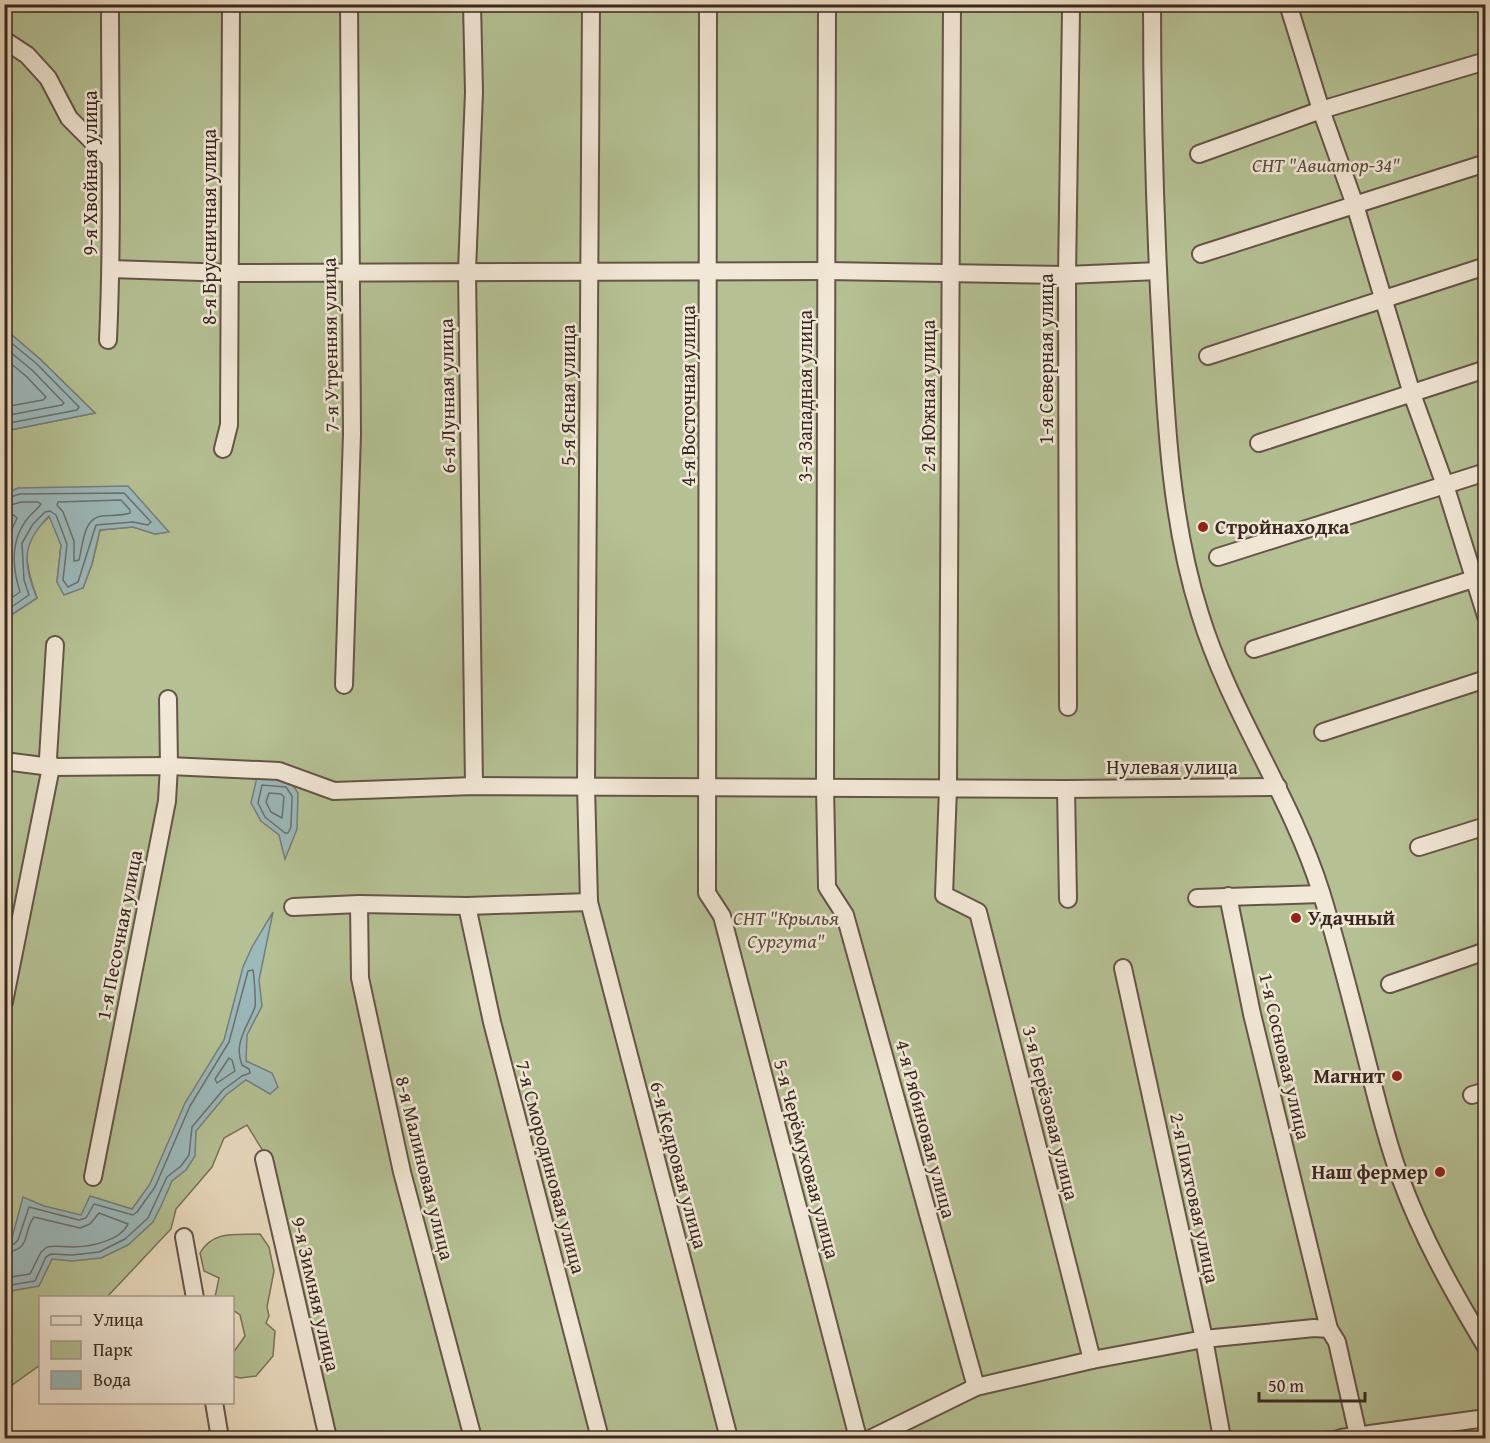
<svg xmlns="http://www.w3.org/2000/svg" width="1490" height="1443" font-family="'Gentium Book Plus',serif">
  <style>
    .green { fill: #b5c194; stroke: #76745a; stroke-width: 1.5 }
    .water { fill: #9cb9bc; stroke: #747f7e; stroke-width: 1.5 }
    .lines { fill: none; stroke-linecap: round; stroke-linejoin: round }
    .shore { stroke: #6a706e; stroke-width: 1.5 }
    .minor-casing { stroke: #655548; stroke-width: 20 }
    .minor { stroke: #f2e8d7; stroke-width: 16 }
    .poi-dot { fill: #8f2418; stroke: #f2e8d7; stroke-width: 2 }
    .labels { text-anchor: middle; stroke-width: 5; stroke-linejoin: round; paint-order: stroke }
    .park-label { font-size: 20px; font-style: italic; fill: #574e3d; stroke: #f2e8d7 }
    .street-label { font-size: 20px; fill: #382820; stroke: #f2e8d7 }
    .poi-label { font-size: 20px; font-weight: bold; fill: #382820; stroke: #f2e8d7; text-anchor: start }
  </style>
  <rect width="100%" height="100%" fill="#ebdcc1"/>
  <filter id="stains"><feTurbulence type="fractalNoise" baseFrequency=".00333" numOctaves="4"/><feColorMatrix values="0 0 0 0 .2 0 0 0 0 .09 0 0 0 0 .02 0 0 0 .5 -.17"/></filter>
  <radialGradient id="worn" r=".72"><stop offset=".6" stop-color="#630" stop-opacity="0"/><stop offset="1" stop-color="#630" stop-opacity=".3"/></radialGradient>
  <!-- green -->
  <g class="green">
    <path d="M5,5H1485V1411L1275,1438H337L271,1164L247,1125L224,1138L212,1167L176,1209L171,1229L107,1297L40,1298V1365L5,1390V619L37,598C31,582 25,563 27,546C29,535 42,524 50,516L61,545L57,582L83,588L92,564L100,530L133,527L155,534L168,532L18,488L5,494V431L95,413L41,360L5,329Z"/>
    <path d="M260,1234L269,1247L274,1271L267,1307L269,1316L266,1323L275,1331L273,1356L256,1376L240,1378L232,1376L233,1353L245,1336L240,1315L233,1310L232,1298L215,1297L219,1278L204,1271L200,1253C213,1230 236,1235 260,1234Z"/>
  </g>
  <!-- water -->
  <g class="water">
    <path d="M5,329L41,360L95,413L5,431Z"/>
    <path d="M128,486L169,532L155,534L133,527L100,530L92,564L83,588L64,595L57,582L61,545L49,516C22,543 22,563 37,598L5,619V494L18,488Z"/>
    <path d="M257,777L290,781L298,793L297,829L285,859L279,835L261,821L251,803Z"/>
    <path d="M273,912L259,980L262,1006L247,1035L246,1061L272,1073L278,1087L270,1094L246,1080L226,1095L196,1131L195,1156L186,1170L172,1181L162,1204L153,1222L128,1245L101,1258L72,1261L52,1259L39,1286L5,1292V1239L12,1238L23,1197L44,1206L81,1215L90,1196L132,1209L150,1184L185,1103L224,1040L243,967L252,947Z"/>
  </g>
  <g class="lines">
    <!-- shore -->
    <g class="shore">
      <path d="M4,337L37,364L79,407L77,410L4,424"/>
      <path d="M4,347L32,370L64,403L62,405L4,416"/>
      <path d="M4,358L26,376L46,397L43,400L4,407"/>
      <path d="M4,499L20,494L124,493L151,522L148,525L133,522L96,525L78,582L68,587L63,580L67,544L56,515L50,511L45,512L33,524L22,543L24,580L29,595L4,612"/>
      <path d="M121,500L130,510V513C121,516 111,515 102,516C83,518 83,545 79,560L74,561V541L63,512L57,505L58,502Z"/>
      <path d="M4,507L21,502H38L41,504C37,510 32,513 28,518C10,540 12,567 20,592L4,603"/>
      <path d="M4,516L14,515L17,518L5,544L8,588L4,592"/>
      <path d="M262,785L286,787L292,796L291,827L288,833H285L265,817L258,803Z"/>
      <path d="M269,793L281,794L284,797L282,818L271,812L266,802Z"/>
      <path d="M229,1058L232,1060L235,1071L217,1083L215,1079Z"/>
      <path d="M4,1245L14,1244L18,1240L29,1207L79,1220L86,1218L94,1204L133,1215L137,1212L155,1187L190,1106L229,1042L248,971L253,970C254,974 256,1004 255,1007C248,1026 233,1043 242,1065L249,1069L250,1073L242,1076L223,1090L192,1127L189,1155L181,1166L167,1177L148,1218L125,1239L99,1252L72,1255L51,1254L46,1257L35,1281L4,1286"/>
      <path d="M4,1252C32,1251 22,1233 34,1217L80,1228L90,1224L99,1213L128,1224C120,1241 90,1247 72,1247C63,1247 55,1245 47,1247L41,1252L30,1274L4,1278"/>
    </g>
    <!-- minor casing -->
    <g class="minor-casing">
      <g id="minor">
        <path d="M472,4L474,92L467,271L474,786"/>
        <path d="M591,4L586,786L589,902L729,1438"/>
        <path d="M708,4L707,893L722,916L858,1438"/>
        <path d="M827,4L825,787L827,887L845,915L976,1387"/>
        <path d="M952,4L948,788L944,895L978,912L1092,1360"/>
        <path d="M1152,4C1152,113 1155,221 1161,329C1166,424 1171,523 1200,614C1230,712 1290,794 1321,892C1339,950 1354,1010 1369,1069C1378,1105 1387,1142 1400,1177C1422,1237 1453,1292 1486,1347"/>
        <path d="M1288,4L1321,110L1355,205L1412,394L1445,485L1486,616"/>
        <path d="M4,40L27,55L48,78L69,118L109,158"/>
        <path d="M1199,154L1321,110L1486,61"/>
        <path d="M1201,254L1486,163"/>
        <path d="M111,269L231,273L827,271L1067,275L1158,271"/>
        <path d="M108,340C113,229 110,116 110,4"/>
        <path d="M1208,356L1486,266"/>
        <path d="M1259,443L1486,369"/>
        <path d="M223,449L229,425L231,4"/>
        <path d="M1218,557L1486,472"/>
        <path d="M1254,649L1486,575"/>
        <path d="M344,685L352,434L349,4"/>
        <path d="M1068,707L1067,275L1071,11"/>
        <path d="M1323,732L1486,679"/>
        <path d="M4,761L51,767L169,766L279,771L334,791L474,786L1066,789L1278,787"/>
        <path d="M1066,789L1068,899"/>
        <path d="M1419,847L1486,826"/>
        <path d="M1228,896L1252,1014L1329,1329"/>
        <path d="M1197,898L1321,894"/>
        <path d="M359,904L360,978L402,1172L473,1438"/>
        <path d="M467,906L492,1022L600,1438"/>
        <path d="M293,907L359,904L467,906L589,902"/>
        <path d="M1123,968L1204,1339L1222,1438"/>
        <path d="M1390,984L1486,951"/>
        <path d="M4,1002L51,767L48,758L55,645"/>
        <path d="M1472,1095L1486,1091"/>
        <path d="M264,1159L328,1438"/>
        <path d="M93,1177L167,801L169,766L168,699"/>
        <path d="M184,1237L195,1298"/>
        <path d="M214,1402L220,1438"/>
        <path d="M872,1438L976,1387L1092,1360L1204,1339L1314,1328L1329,1329L1337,1342L1358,1435"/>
        <path d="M1341,1438L1486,1418"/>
      </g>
    </g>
    <!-- minor -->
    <use href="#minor" class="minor"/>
  </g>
  <!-- markers -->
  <g class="poi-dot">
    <circle cx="1203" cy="527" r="6"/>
    <circle cx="1296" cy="918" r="6"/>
    <circle cx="1397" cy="1076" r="6"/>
    <circle cx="1440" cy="1172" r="6"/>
  </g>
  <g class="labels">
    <!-- park labels -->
    <g class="park-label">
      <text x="1326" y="172">СНТ "Авиатор-34"</text>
      <text x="786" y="925">CНТ "Крылья<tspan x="786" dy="23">Сургута"</tspan></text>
    </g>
    <!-- street labels -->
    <g class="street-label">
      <text transform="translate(90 173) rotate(-90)" y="7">9-я Хвойная улица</text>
      <text transform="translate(209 227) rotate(-90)" y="7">8-я Брусничная улица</text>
      <text transform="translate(330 345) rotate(-91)" y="7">7-я Утренняя улица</text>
      <text transform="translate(1046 359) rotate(-90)" y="7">1-я Северная улица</text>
      <text transform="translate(568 395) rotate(-90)" y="7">5-я Ясная улица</text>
      <text transform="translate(447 396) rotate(-91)" y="7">6-я Лунная улица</text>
      <text transform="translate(688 396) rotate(-90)" y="7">4-я Восточная улица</text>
      <text transform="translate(805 396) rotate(-90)" y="7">3-я Западная улица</text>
      <text transform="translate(928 396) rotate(-90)" y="7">2-я Южная улица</text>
      <text x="1172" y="774">Нулевая улица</text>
      <text transform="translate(119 935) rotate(-79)" y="7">1-я Песочная улица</text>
      <text transform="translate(1285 1056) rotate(77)" y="7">1-я Сосновая улица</text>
      <text transform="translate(1051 1113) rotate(76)" y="7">3-я Берёзовая улица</text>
      <text transform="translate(926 1129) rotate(75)" y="7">4-я Рябиновая улица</text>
      <text transform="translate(807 1159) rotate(75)" y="7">5-я Черёмуховая улица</text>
      <text transform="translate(679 1165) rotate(75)" y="7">6-я Кедровая улица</text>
      <text transform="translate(551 1167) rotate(75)" y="7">7-я Смородиновая улица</text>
      <text transform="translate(425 1168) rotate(76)" y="7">8-я Малиновая улица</text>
      <text transform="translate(1195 1198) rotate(78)" y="7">2-я Пихтовая улица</text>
      <text transform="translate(316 1294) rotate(77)" y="7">9-я Зимняя улица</text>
    </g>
    <!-- poi labels -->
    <g class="poi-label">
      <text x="1215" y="534">Стройнаходка</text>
      <text x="1308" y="925">Удачный</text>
      <text x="1385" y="1083" text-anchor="end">Магнит</text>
      <text x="1428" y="1179" text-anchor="end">Наш фермер</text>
    </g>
  </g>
  <!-- margin -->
  <rect width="1490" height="1443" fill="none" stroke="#ebdcc1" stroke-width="24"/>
  <rect x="6" y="6" width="1478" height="1431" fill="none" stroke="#382820" stroke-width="3"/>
  <rect x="12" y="12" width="1466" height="1419" fill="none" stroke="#382820" stroke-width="1.5"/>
  <!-- legend -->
  <rect x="39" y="1296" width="195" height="108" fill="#f2e8d7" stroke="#a89b8e" stroke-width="1.5"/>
  <rect x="51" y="1316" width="30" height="9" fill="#f2e8d7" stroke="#a89b8e" stroke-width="1.5"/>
  <text x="93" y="1326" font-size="18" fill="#382820">Улица</text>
  <rect x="51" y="1341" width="30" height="18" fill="#b5c194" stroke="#a89b8e" stroke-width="1.5"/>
  <text x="93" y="1356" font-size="18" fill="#382820">Парк</text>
  <rect x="51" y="1371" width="30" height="18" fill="#9cb9bc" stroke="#a89b8e" stroke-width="1.5"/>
  <text x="93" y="1386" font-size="18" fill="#382820">Вода</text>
  <!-- scale -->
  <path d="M1259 1392v9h106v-9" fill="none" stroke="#382820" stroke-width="3"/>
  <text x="1268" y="1392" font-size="18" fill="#382820" stroke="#f2e8d7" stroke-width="4.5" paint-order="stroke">50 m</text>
  <rect width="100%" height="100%" filter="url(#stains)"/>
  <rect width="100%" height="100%" fill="url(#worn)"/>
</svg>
